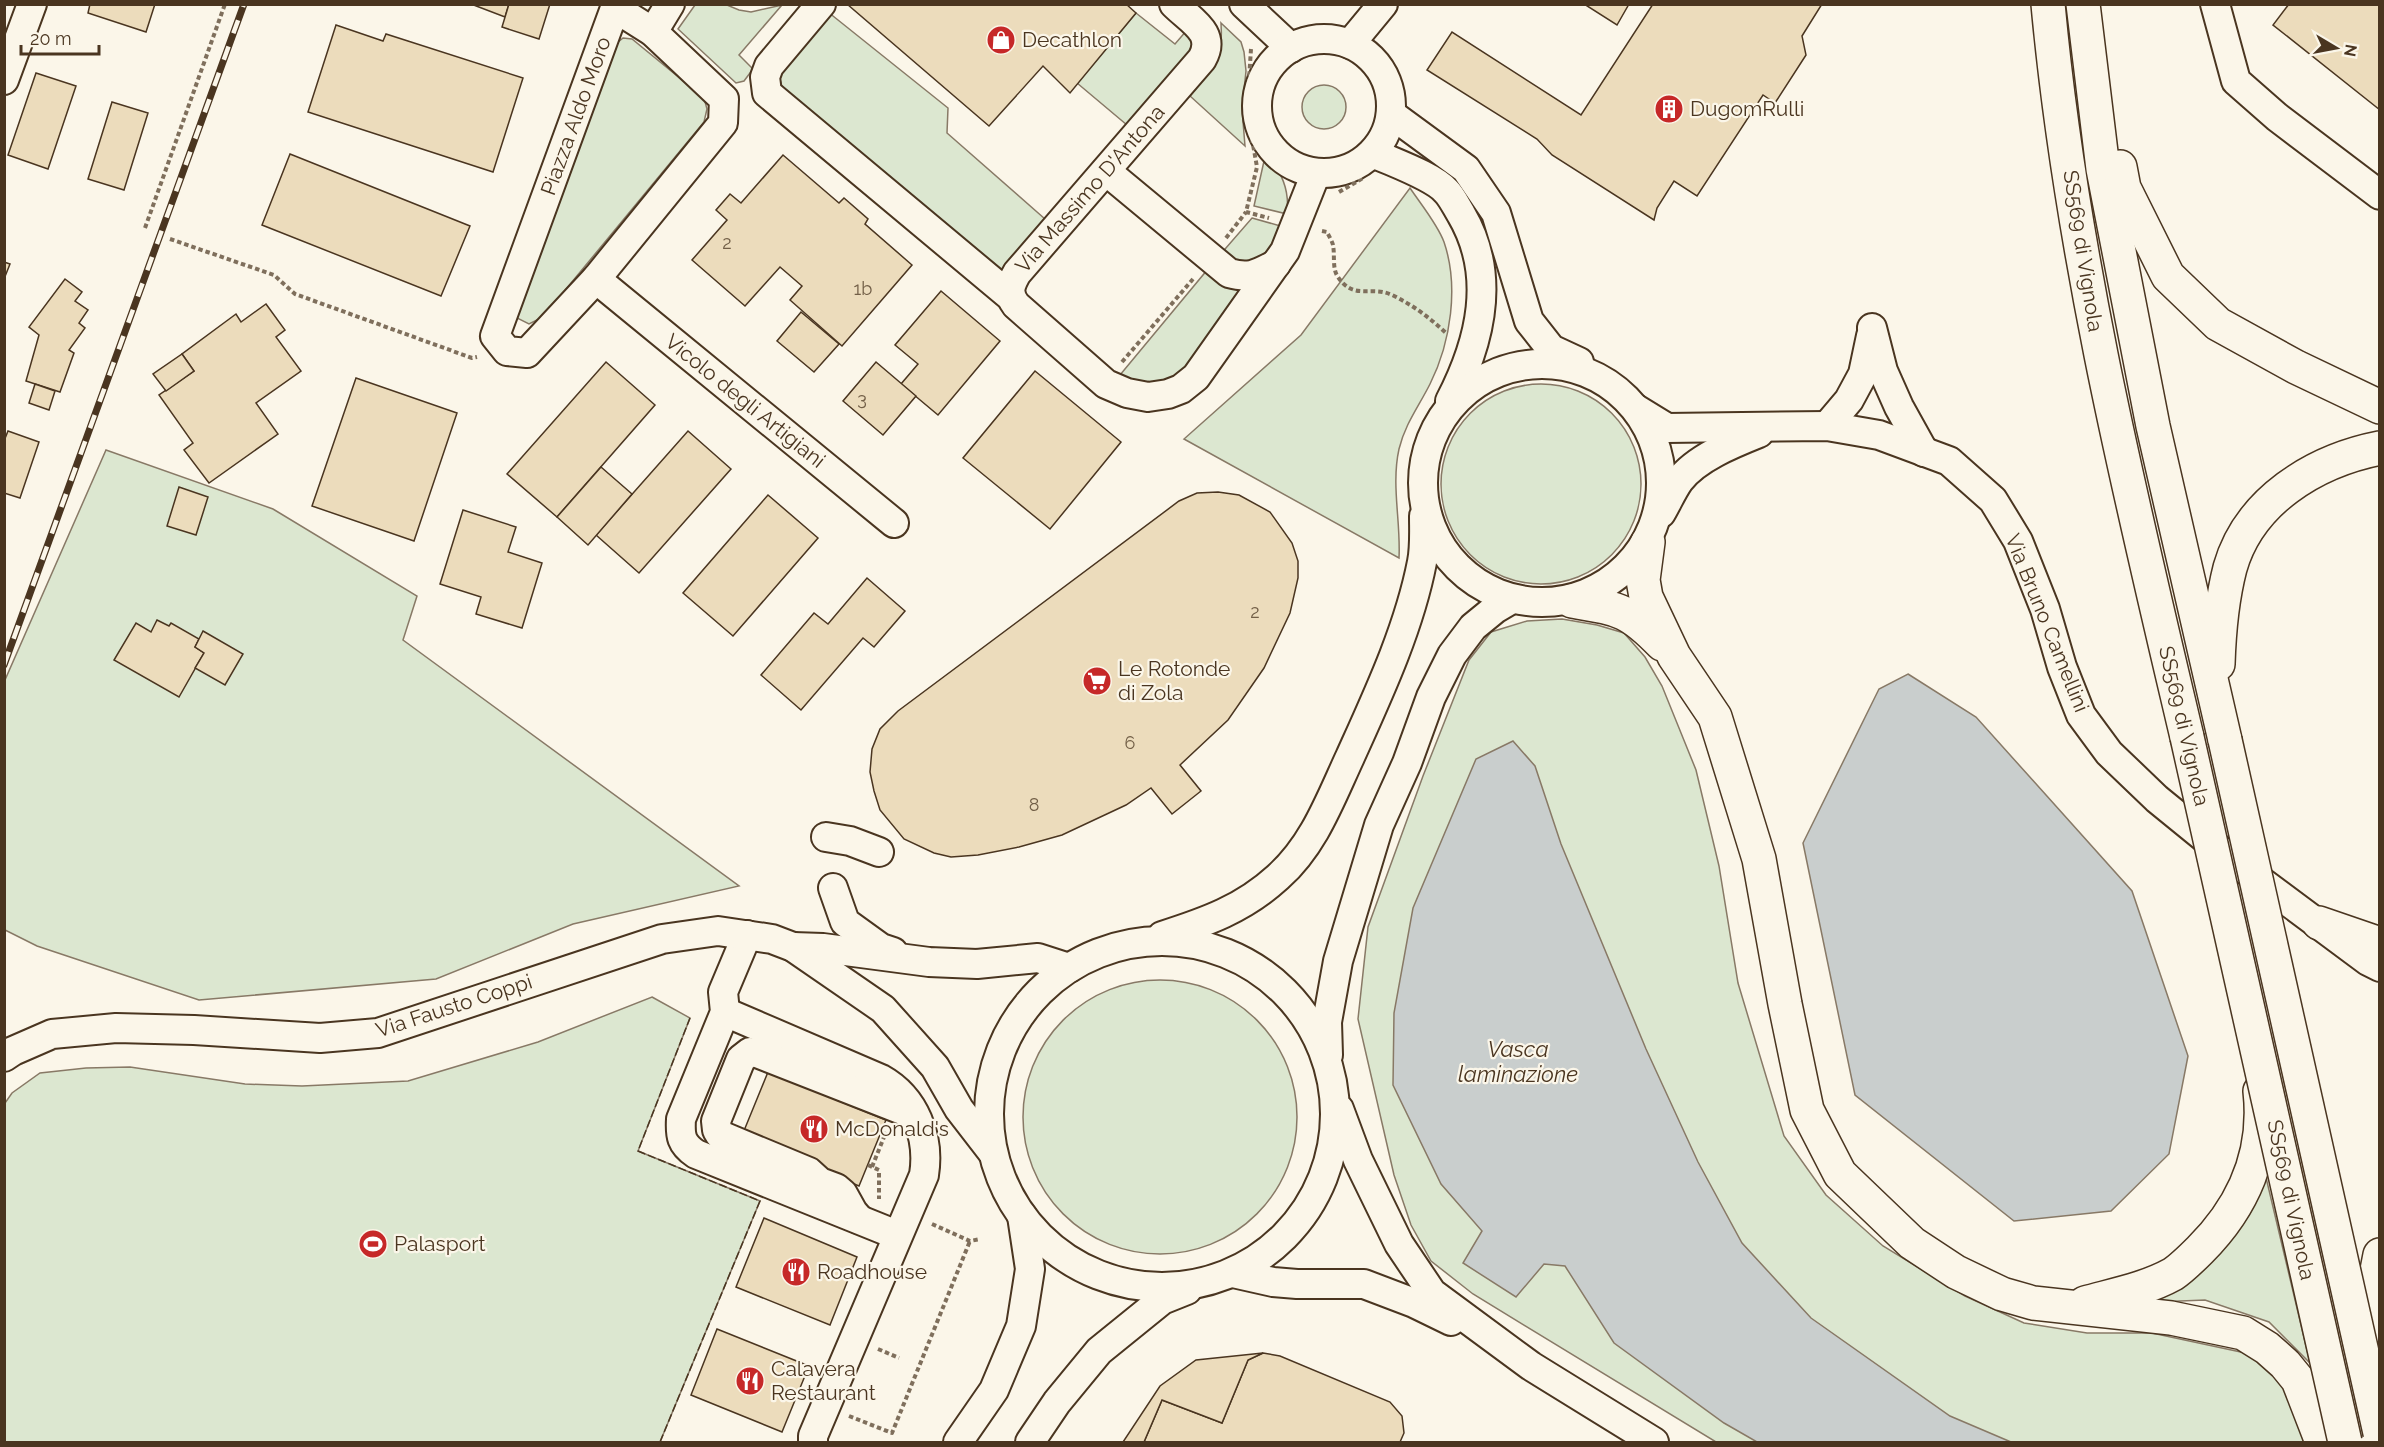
<svg xmlns="http://www.w3.org/2000/svg" width="2384" height="1447" font-family="Raleway,sans-serif">
  <style>
    .green { fill: #dce7d0; stroke: #887966; stroke-width: 1.5 }
    .water { fill: #c9cecd; stroke: #887966; stroke-width: 1.5 }
    .building { fill: #ecdcbc; stroke: #4a3520; stroke-width: 1.5 }
    .lines { fill: none; stroke-linecap: round; stroke-linejoin: round }
    .minor-casing { stroke: #4a3520; stroke-width: 32 }
    .highway-casing { stroke: #4a3520; stroke-width: 36 }
    .path { stroke: #7f6f5c; stroke-width: 4; stroke-dasharray: 4.5 3; stroke-linecap: butt }
    .minor { stroke: #fbf6e9; stroke-width: 28 }
    .highway { stroke: #fbf6e9; stroke-width: 33 }
    .rail-casing { stroke: #4a3520; stroke-width: 7 }
    .rail { stroke: #fbf6e9; stroke-width: 4.5; stroke-dasharray: 14; stroke-linecap: butt }
    .highway-bridge-casing { stroke: #4a3520; stroke-width: 36; stroke-linecap: butt }
    .highway-bridge { stroke: #fbf6e9; stroke-width: 33 }
    .fence { stroke: #4a3520; stroke-width: 1.5; stroke-dasharray: 8 3; stroke-linecap: butt }
    .labels { text-anchor: middle; stroke-width: 4.5; stroke-linejoin: round; paint-order: stroke }
    .number-label { font-size: 18px; fill: #725f47 }
    .poi-label { font-size: 21px; fill: #4a3520; stroke: #fbf6e9; text-anchor: start }
    .street-label { font-size: 21px; fill: #4a3520; stroke: #fbf6e9 }
    .water-label { font-size: 22px; font-style: italic; fill: #4a3520; stroke: #fbf6e9 }
  </style>
  <rect width="100%" height="100%" fill="#fbf6e9"/>
  <!-- green -->
  <g class="green">
    <path d="M695,5H727L739,10L751,12L782,5L739,55L753,69L744,81L736,83L678,29Z"/>
    <path d="M828,12L948,108L947,133L1045,219L999,273L783,90L780,80L781,70Z"/>
    <path d="M1136,13L1175,44L1187,30L1193,35L1192,49L1127,125L1077,83Z"/>
    <path d="M1221,23L1241,42L1244,52L1246,71L1242,109L1245,146L1190,96C1211,68 1224,61 1221,23Z"/>
    <path d="M623,38L632,39L704,98L707,109L704,122L543,317L529,324L515,317L617,43Z"/>
    <circle cx="1324" cy="107" r="22"/>
    <path d="M1266,152C1281,172 1290,189 1287,214L1254,206Z"/>
    <path d="M1410,188C1420,203 1438,225 1444,242C1459,286 1451,342 1430,384C1419,406 1405,424 1399,449C1391,485 1401,522 1399,558L1184,439L1301,335Z"/>
    <path d="M1252,218L1284,227L1273,253L1256,266L1219,256Z"/>
    <path d="M1208,269L1251,285L1183,373L1162,383L1135,382L1120,375Z"/>
    <circle cx="1541" cy="484" r="100"/>
    <path d="M106,450L273,509L417,596L403,640L739,886L573,924L436,979L199,1000L37,946L5,930V680Z"/>
    <path d="M1562,619L1597,625L1624,633L1645,657L1662,686L1696,770L1719,866L1738,983L1784,1136L1826,1195L1883,1246L1965,1296L2024,1323L2087,1333H2152L2250,1354L2282,1383L2306,1442H1716L1473,1294L1431,1261L1411,1225L1394,1175L1358,1019L1368,927L1423,776L1469,660L1491,632L1527,621Z"/>
    <circle cx="1160" cy="1117" r="137"/>
    <path d="M652,997L690,1018L638,1151L760,1201L660,1442H5V1103L12,1093L40,1073L86,1068L130,1067L245,1084L302,1086L408,1081L538,1042Z"/>
    <path d="M2264,1169L2310,1363L2269,1322L2205,1300L2132,1303Z"/>
  </g>
  <!-- water -->
  <g class="water">
    <path d="M1908,674L1976,717L2132,891L2188,1056L2169,1154L2111,1211L2014,1221L1855,1095L1803,843L1879,689Z"/>
    <path d="M1513,741L1535,766L1561,844L1646,1049L1698,1162L1742,1243L1811,1318L1950,1416L2011,1442H1757L1724,1423L1614,1343L1565,1266L1544,1264L1516,1297L1463,1263L1482,1231L1441,1184L1393,1085L1394,1013L1413,908L1476,759Z"/>
  </g>
  <!-- building -->
  <g class="building">
    <path d="M90,4H155L146,32L88,13Z"/>
    <path d="M471,4H509L505,17Z"/>
    <path d="M509,4H550L539,39L502,27Z"/>
    <path d="M847,4H1126L1136,13L1070,93L1043,66L989,126Z"/>
    <path d="M1584,4H1629L1617,25Z"/>
    <path d="M1653,4H1822L1802,36L1806,55L1775,103L1763,95L1697,196L1674,181L1657,208L1654,220L1552,155L1537,139L1427,70L1452,32L1581,115Z"/>
    <path d="M2289,4H2380V110L2273,25Z"/>
    <path d="M336,25L383,41L386,34L523,78L493,172L308,112Z"/>
    <path d="M36,73L76,86L48,169L8,155Z"/>
    <path d="M112,102L148,113L124,190L88,179Z"/>
    <path d="M290,154L470,226L441,296L262,225Z"/>
    <path d="M783,155L839,203L844,198L868,219L865,224L912,265L842,346L790,300L802,286L780,267L745,306L692,260L727,220L716,210L730,194L741,203Z"/>
    <path d="M4,262L10,264L4,279Z"/>
    <path d="M65,279L82,292L75,301L88,310L79,323L85,328L69,350L74,353L60,392L26,381L39,335L29,327Z"/>
    <path d="M941,291L1000,341L938,415L901,384L918,364L895,345Z"/>
    <path d="M266,304L285,330L276,337L301,371L256,403L278,434L209,483L184,450L193,443L159,395L194,371L182,354L236,314L241,322Z"/>
    <path d="M801,312L839,344L814,372L777,341Z"/>
    <path d="M182,354L194,371L166,391L153,374Z"/>
    <path d="M606,362L655,405L557,517L507,474Z"/>
    <path d="M876,362L916,396L883,435L843,401Z"/>
    <path d="M1035,371L1121,442L1050,529L963,458Z"/>
    <path d="M356,378L457,413L414,541L312,506Z"/>
    <path d="M35,384L55,391L49,410L29,403Z"/>
    <path d="M8,431L39,442L20,498L4,493V441Z"/>
    <path d="M688,431L731,469L639,573L596,535Z"/>
    <path d="M601,467L632,494L588,545L557,517Z"/>
    <path d="M179,487L208,497L196,535L167,526Z"/>
    <path d="M1218,492L1239,495L1270,512L1292,543L1298,561V578L1290,613L1264,668L1228,720L1180,765L1201,791L1172,814L1151,788L1126,805L1062,835L1019,847L978,855L951,857L934,853L904,839L880,810L874,791L870,772L872,749L880,729L898,711L1179,501L1197,493Z"/>
    <path d="M768,495L818,538L733,636L683,593Z"/>
    <path d="M463,510L516,527L508,552L542,563L522,628L476,614L481,597L440,584Z"/>
    <path d="M867,578L905,611L874,647L863,638L801,710L761,675L814,613L828,624Z"/>
    <path d="M157,620L169,626L171,623L199,639L195,647L204,653L179,697L114,660L136,623L151,632Z"/>
    <path d="M203,631L243,654L225,685L195,668L204,653L195,647Z"/>
    <path d="M768,1072L886,1120L859,1186L741,1138Z"/>
    <path d="M764,1218L857,1257L830,1325L736,1287Z"/>
    <path d="M717,1329L809,1366L782,1432L691,1395Z"/>
    <path d="M1263,1353L1280,1356L1390,1402L1402,1416L1404,1433L1400,1442H1144L1162,1400L1222,1423L1248,1360Z"/>
    <path d="M1263,1353L1248,1360L1222,1423L1162,1400L1144,1442H1123L1160,1386L1196,1360Z"/>
  </g>
  <g class="lines">
    <!-- minor casing -->
    <g class="minor-casing">
      <g id="minor">
        <path d="M821,4L769,66L765,77L767,93L1010,296"/>
        <path d="M1174,4C1191,21 1217,33 1202,59L1017,273C1010,285 1007,293 1016,305L1106,384L1127,393L1148,397L1168,394L1181,389L1196,377L1285,251L1316,173"/>
        <path d="M1244,4L1291,48"/>
        <path d="M2215,4L2236,81L2277,117L2380,195"/>
        <path d="M615,8L653,32L724,99L723,123L596,279L527,353L507,351L495,336Z"/>
        <path d="M653,32L670,4"/>
        <circle cx="1324" cy="106" r="67"/>
        <path d="M1350,44L1383,4"/>
        <path d="M4,80L32,4"/>
        <path d="M1391,114L1466,169L1496,213L1529,321L1551,349L1579,362"/>
        <path d="M1373,153C1392,162 1433,176 1446,191C1452,197 1456,206 1461,214C1497,275 1481,341 1450,401"/>
        <path d="M1106,171L1229,273C1250,279 1257,274 1276,264"/>
        <path d="M596,279L894,523"/>
        <path d="M1872,328L1883,371L1899,407L1924,452"/>
        <circle cx="1542" cy="483" r="119"/>
        <path d="M1636,409L1667,428L1827,426L1879,435L1949,461L1993,500L2018,541L2045,609L2062,667L2081,715L2109,753L2157,799L2227,856L2368,961L2380,967"/>
        <path d="M1827,426L1849,400L1863,374L1871,336"/>
        <path d="M1661,513C1667,503 1672,491 1679,481C1696,458 1734,443 1759,433"/>
        <path d="M826,837L850,841L879,852"/>
        <path d="M833,888L845,922L881,948L893,952"/>
        <path d="M747,935L723,992L725,1012L681,1119C680,1136 681,1144 696,1154L897,1235"/>
        <path d="M1162,936C1206,922 1243,909 1278,877C1314,845 1330,800 1350,757C1378,695 1409,629 1422,562C1425,547 1424,531 1424,516"/>
        <circle cx="1162" cy="1114" r="173"/>
        <path d="M793,947L823,948L929,962L977,964L1038,958L1069,968"/>
        <path d="M725,1012L881,1079C915,1098 930,1137 924,1175L813,1436V1442"/>
        <path d="M1328,1055L1327,1022L1338,961L1379,825L1407,763L1431,697L1452,655L1473,627L1495,609L1512,599"/>
        <path d="M4,1057L13,1051L52,1034L116,1028L194,1030L320,1038L378,1033L662,939L718,931L772,939L793,947L883,1009L935,1067L959,1109L993,1153"/>
        <path d="M1339,1109L1358,1160L1399,1244L1432,1293L1531,1366L1654,1442"/>
        <path d="M859,1219L853,1212L843,1194L836,1188L820,1182L809,1172L720,1135L717,1130L716,1121L741,1059L750,1052L757,1053L905,1111L916,1120"/>
        <path d="M1233,1273L1273,1282L1297,1284H1364L1414,1303L1451,1321"/>
        <path d="M958,1442L994,1390L1021,1326L1030,1269L1022,1216"/>
        <path d="M1030,1442L1057,1402L1099,1351L1162,1300L1187,1290"/>
      </g>
    </g>
    <!-- highway casing -->
    <g class="highway-casing">
      <g id="highway">
        <path d="M2048,4C2071,253 2130,495 2187,737"/>
        <path d="M2083,4L2103,169L2153,426L2225,740"/>
        <path d="M2120,167L2124,188L2168,276L2218,324L2296,367L2380,407"/>
        <path d="M1648,542L1643,580L1646,597L1674,656L1715,717L1759,859L1785,1004L1807,1110L1840,1174L1912,1243L1956,1272L2002,1294L2033,1303L2171,1318L2243,1333L2267,1348L2285,1364L2298,1380L2322,1442"/>
        <path d="M1572,601C1619,609 1628,609 1662,644"/>
        <path d="M2218,664C2219,632 2222,599 2230,568C2249,501 2314,461 2380,448"/>
        <path d="M2319,923L2380,944"/>
        <path d="M2380,1255L2371,1301L2380,1365"/>
        <path d="M2085,1303C2114,1295 2146,1289 2173,1274C2182,1268 2192,1258 2200,1250C2243,1207 2267,1153 2260,1091"/>
      </g>
    </g>
    <!-- path -->
    <g class="path">
      <path d="M1251,49L1247,111L1257,167L1246,212L1269,218"/>
      <path d="M1339,192L1363,178"/>
      <path d="M145,228L225,4"/>
      <path d="M1322,231L1327,232C1329,236 1332,241 1333,245C1335,255 1332,269 1338,277C1354,301 1371,285 1392,295C1413,305 1430,318 1446,333"/>
      <path d="M1226,238L1246,212"/>
      <path d="M170,239L274,275L295,294L472,358L477,357"/>
      <path d="M1122,362L1193,279"/>
      <path d="M1429,444L1431,421"/>
      <path d="M868,1165L879,1170V1199"/>
      <path d="M872,1167L886,1132"/>
      <path d="M932,1224L970,1241L980,1239"/>
      <path d="M878,1349L899,1358"/>
      <path d="M849,1416L892,1433L970,1241"/>
    </g>
    <!-- minor -->
    <use href="#minor" class="minor"/>
    <!-- highway -->
    <use href="#highway" class="highway"/>
    <!-- rail casing -->
    <g class="rail-casing">
      <path id="rail" d="M4,665L244,4"/>
    </g>
    <!-- rail -->
    <use href="#rail" class="rail"/>
    <!-- highway-bridge casing -->
    <g class="highway-bridge-casing">
      <g id="highway-bridge">
        <path d="M2187,737L2345,1442"/>
        <path d="M2225,740L2380,1433"/>
      </g>
    </g>
    <!-- highway-bridge -->
    <use href="#highway-bridge" class="highway-bridge"/>
    <!-- fence -->
    <path class="fence" d="M660,1442L760,1201L638,1151L690,1018"/>
  </g>
  <!-- icons -->
  <defs>
    <g id="shop-disc" transform="scale(1.5)"><circle r="9.5" fill="#c62828" stroke="#fbf6e9"/><path d="M-5-2.5h2.3a2.7 3.5 0 0 1 5.4 0H5L5.5 6h-11ZM-1.5-2.5h3a1.5 2.3 0 0 0-3 0Z" fill="#fff"/></g>
    <g id="building-disc" transform="scale(1.5)"><circle r="9.5" fill="#c62828" stroke="#fbf6e9"/><path d="M-4-6H4V6H1V3H-1V6H-4ZM-2.5-4.3h1.7v1.8h-1.7ZM.8-4.3h1.7v1.8H.8ZM-2.5-1h1.7V.8h-1.7ZM.8-1h1.7V.8H.8Z" fill="#fff"/></g>
    <g id="supermarket-disc" transform="scale(1.5)"><circle r="9.5" fill="#c62828" stroke="#fbf6e9"/><path d="M-6-5.5h2.5l.6 2H6L4.5 2H-2.5L-4.4-4H-6ZM-1.5 3.2a1.3 1.3 0 1 0 .1 0ZM3 3.2a1.3 1.3 0 1 0 .1 0Z" fill="#fff"/></g>
    <g id="restaurant-disc" transform="scale(1.5)"><circle r="9.5" fill="#c62828" stroke="#fbf6e9"/><path d="M-5-6h1v4h1v-4h1v4h1v-4h1v5L-1.5 .5V6h-2V.5L-5-1ZM5-6V6H3V1.5H1.5Q1.5-4 5-6Z" fill="#fff"/></g>
    <g id="stadium-disc" transform="scale(1.5)"><circle r="9.5" fill="#c62828" stroke="#fbf6e9"/><path d="M0-5a6.5 5 0 1 0 0 10a6.5 5 0 1 0 0-10ZM-3.5-1.8h7v3.6h-7Z" fill="#fff"/></g>
  </defs>
  <g fill-rule="evenodd">
    <use href="#shop-disc" x="1001" y="40"/>
    <use href="#building-disc" x="1669" y="109"/>
    <use href="#supermarket-disc" x="1097" y="681"/>
    <use href="#restaurant-disc" x="814" y="1129"/>
    <use href="#stadium-disc" x="373" y="1244"/>
    <use href="#restaurant-disc" x="796" y="1272"/>
    <use href="#restaurant-disc" x="750" y="1381"/>
  </g>
  <g class="labels">
    <!-- number labels -->
    <g class="number-label">
      <text x="727" y="249">2</text>
      <text x="863" y="295">1b</text>
      <text x="862" y="405">3</text>
      <text x="1255" y="618">2</text>
      <text x="1130" y="749">6</text>
      <text x="1034" y="811">8</text>
    </g>
    <!-- poi labels -->
    <g class="poi-label">
      <text x="1022" y="47">Decathlon</text>
      <text x="1690" y="116">DugomRulli</text>
      <text x="1118" y="676">Le Rotonde<tspan x="1118" dy="24">di Zola</tspan></text>
      <text x="835" y="1136">McDonald's</text>
      <text x="394" y="1251">Palasport</text>
      <text x="817" y="1279">Roadhouse</text>
      <text x="771" y="1376">Calavera<tspan x="771" dy="24">Restaurant</tspan></text>
    </g>
    <!-- street labels -->
    <g class="street-label">
      <text transform="translate(576 116) rotate(-70)" y="7">Piazza Aldo Moro</text>
      <text transform="translate(1090 189) rotate(-49)" y="7">Via Massimo D'Antona</text>
      <text transform="translate(2083 251) rotate(81)" y="7">SS569 di Vignola</text>
      <text transform="translate(745 401) rotate(39)" y="7">Vicolo degli Artigiani</text>
      <text transform="translate(2047 623) rotate(68)" y="7">Via Bruno Camellini</text>
      <text transform="translate(2184 726) rotate(77)" y="7">SS569 di Vignola</text>
      <text transform="translate(454 1006) rotate(-18)" y="7">Via Fausto Coppi</text>
      <text transform="translate(2291 1200) rotate(78)" y="7">SS569 di Vignola</text>
    </g>
    <!-- water labels -->
    <g class="water-label">
      <text x="1518" y="1057">Vasca<tspan x="1518" dy="25">laminazione</tspan></text>
    </g>
  </g>
  <!-- border -->
  <rect width="2384" height="1447" fill="none" stroke="#4a3520" stroke-width="12"/>
  <!-- north arrow -->
  <g transform="translate(2336 48) rotate(100)" stroke="#fbf6e9" stroke-width="4.5" paint-order="stroke">
  <path d="M0-4.5L10 22L0 15L-10 22Z" fill="#4a3520"/>
  <text y="-9" font-size="16" font-weight="bold" text-anchor="middle" fill="#4a3520">N</text>
  </g>
  <!-- scale -->
  <path d="M21 45v9h78v-9" fill="none" stroke="#4a3520" stroke-width="3"/>
  <text x="30" y="45" font-size="18" fill="#4a3520" stroke="#fbf6e9" stroke-width="4.5" paint-order="stroke">20 m</text>
</svg>
